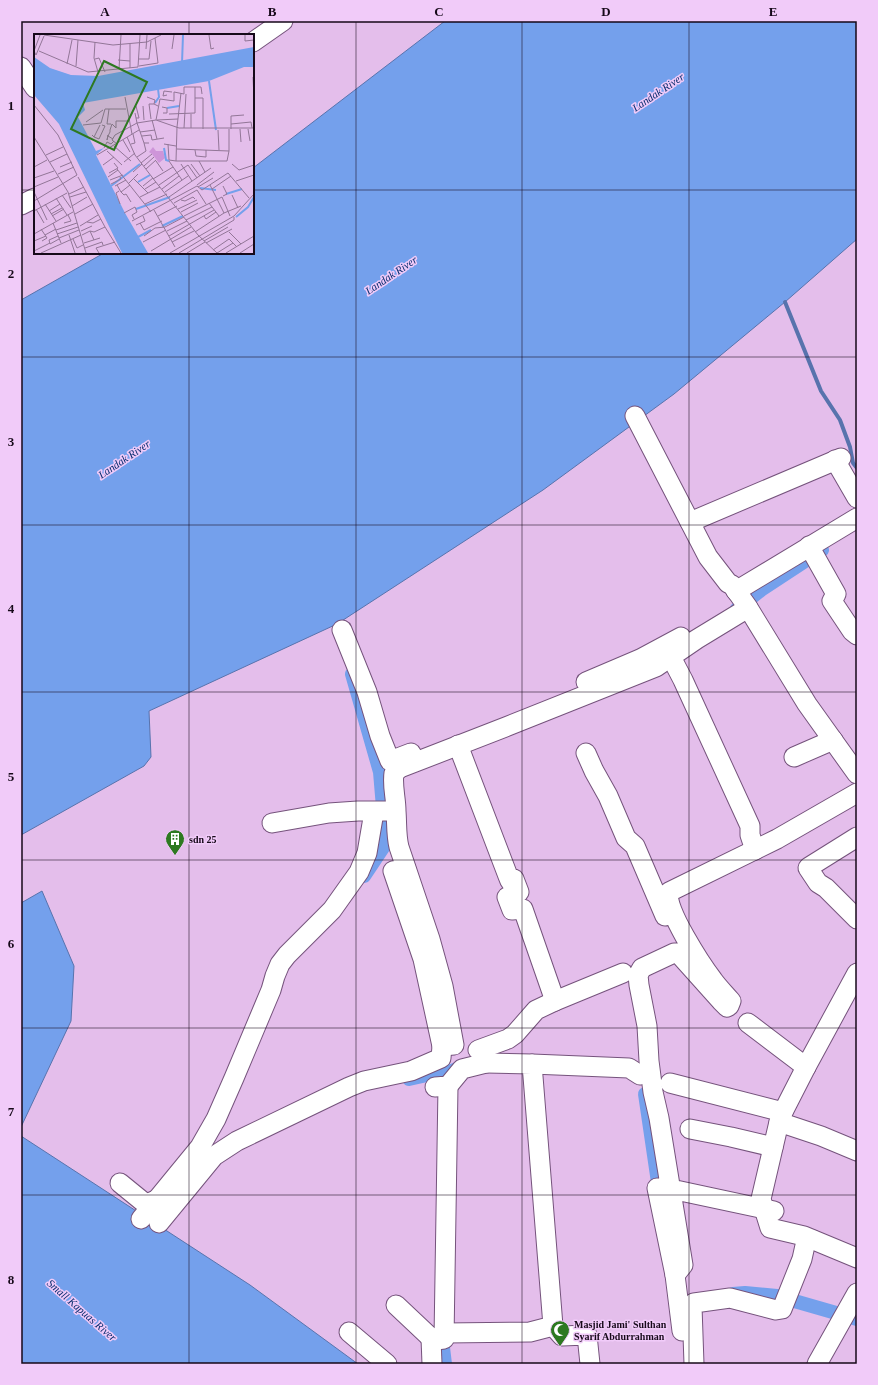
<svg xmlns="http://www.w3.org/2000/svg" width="878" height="1385" font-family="'Times New Roman',serif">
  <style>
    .water { fill: #74a0ec; stroke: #5873ad }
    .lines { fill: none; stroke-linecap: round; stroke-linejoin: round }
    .stream { stroke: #5873ad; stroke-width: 4 }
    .canal { stroke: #74a0ec; stroke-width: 14 }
    .minor-casing { stroke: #75537c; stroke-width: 21 }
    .minor { stroke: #fff; stroke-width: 19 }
    .grid { fill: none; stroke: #160919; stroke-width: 1; stroke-opacity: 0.55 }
    .labels { text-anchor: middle; stroke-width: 3; stroke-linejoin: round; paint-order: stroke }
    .poi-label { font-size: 10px; font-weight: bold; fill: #160919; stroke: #f1cbf9; text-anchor: start }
    .water-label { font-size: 11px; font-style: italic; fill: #062c6e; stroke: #f1cbf9 }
    .inset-river { fill: none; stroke: #74a0ec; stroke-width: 2 }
    .inset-road { fill: none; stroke: #927697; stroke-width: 1 }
    .view { fill: #2d7920; fill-opacity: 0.15; stroke: #2d7920; stroke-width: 2 }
    .inset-edge { fill: none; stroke: #160919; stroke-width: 2 }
    .neatline { fill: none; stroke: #160919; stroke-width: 1.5 }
    .grid-label { font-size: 13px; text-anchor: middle; font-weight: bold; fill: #160919 }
  </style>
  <rect width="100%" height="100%" fill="#e4beeb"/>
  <!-- water -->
  <g class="water">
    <path d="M445,21H857V239L785,302L674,394L543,490L337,624L149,711L151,757L144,766L21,835V300L104,253H253V168Z"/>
    <path d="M42,891L74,966L71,1021L21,1127V903Z"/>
    <path d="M21,1136L250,1285L358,1364H21Z"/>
  </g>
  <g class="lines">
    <!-- stream -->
    <path class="stream" d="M785,302L821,391L840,420L850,447L853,463L857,468"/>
    <!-- canal -->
    <g class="canal">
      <path d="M737,609L761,590L822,550"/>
      <path d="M352,674L380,772L386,843L364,876"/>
      <path d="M409,1079L427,1075L452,1071L464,1066"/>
      <path d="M645,1094L660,1196"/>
      <path d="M733,1294L745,1293L777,1296L857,1319"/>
      <path d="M441,1331L445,1364"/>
    </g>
    <!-- minor casing -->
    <g class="minor-casing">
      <g id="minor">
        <path d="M253,42L283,21"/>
        <path d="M21,67L35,88"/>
        <path d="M21,205L35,198"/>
        <path d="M635,416L708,557L728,583L732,585L747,606L807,704L857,774"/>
        <path d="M835,460L857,498"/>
        <path d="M690,522L841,458"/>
        <path d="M809,546L836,594L832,601L852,631L857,635"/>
        <path d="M736,591L857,518"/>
        <path d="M342,630L367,692L380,736L390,761L411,753"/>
        <path d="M671,657L683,680L750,826V835L755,850"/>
        <path d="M586,682L640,659L681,637"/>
        <path d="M458,745L508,876L510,881L514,879L519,892L507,897L512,910L523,909L555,1001L623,973"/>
        <path d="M586,753L594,771L608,796L626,838L635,846L665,916"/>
        <path d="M794,757L833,740"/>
        <path d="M272,823L329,813L358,811H387"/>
        <path d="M857,837L809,867L808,868L818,883L826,888L857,919"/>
        <path d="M857,973L806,1067L783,1112L779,1122L761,1199L770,1228L804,1236L857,1258"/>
        <path d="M748,1023L806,1067"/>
        <path d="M442,1046L454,1045L443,986L430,939L399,847C396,835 397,824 396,811C396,798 392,786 394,773L400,768L508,726L656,667L697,639L748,608"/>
        <path d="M478,1050L508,1039L515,1034L536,1010L555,1001"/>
        <path d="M532,1064L629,1068L640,1075"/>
        <path d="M670,1083L783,1112"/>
        <path d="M435,1087L448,1086L462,1069L486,1063L484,1051"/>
        <path d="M779,1122L821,1136L857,1151"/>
        <path d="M690,1129L731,1137L773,1147"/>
        <path d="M120,1183L147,1205L149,1203L156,1200"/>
        <path d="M774,1211L671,1189L657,1188L675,1275L683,1265L659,1118L653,1092L649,1061L647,1026L639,985L638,975L642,968L674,953H678L721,1001L727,1007L729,1006L731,1001C725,994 718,987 713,980C703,967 663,907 669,892L777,839L857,793"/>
        <path d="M141,1219L200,1147L216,1119L234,1078L271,990L275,976L280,964L287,955L332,910L359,872L367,853L374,812"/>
        <path d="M159,1223L214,1156L237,1141L349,1087L364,1081L411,1071L441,1058L442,1046L423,959L393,871L406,869"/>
        <path d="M675,1275L682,1331"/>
        <path d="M396,1305L431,1338L436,1340L444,1339L448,1086"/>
        <path d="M553,1326L562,1336L587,1335L590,1364"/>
        <path d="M349,1332L387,1364"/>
        <path d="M445,1333L530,1332L553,1326L532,1064L486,1063"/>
        <path d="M431,1338L432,1364"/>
        <path d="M694,1364L692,1306L694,1303L730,1298L776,1310L782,1309L802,1259L806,1241L813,1240"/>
        <path d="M817,1364L857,1293"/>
      </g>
    </g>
    <!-- minor -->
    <use href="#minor" class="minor"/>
  </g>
  <!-- grid -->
  <path class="grid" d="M189,21V35M356,21V1364M522,21V1364M689,21V1364M21,190H35M253,190H857M189,253V1364M21,357H857M21,525H857M21,692H857M21,860H857M21,1028H857M21,1195H857"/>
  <!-- icons -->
  <defs>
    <g id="building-pin" transform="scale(1)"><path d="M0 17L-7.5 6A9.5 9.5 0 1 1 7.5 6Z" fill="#2d7920" stroke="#f1cbf9"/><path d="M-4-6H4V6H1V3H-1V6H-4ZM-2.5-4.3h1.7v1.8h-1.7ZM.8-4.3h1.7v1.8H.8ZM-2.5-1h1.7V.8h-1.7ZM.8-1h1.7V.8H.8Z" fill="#fff"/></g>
    <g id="mosque-pin" transform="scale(1)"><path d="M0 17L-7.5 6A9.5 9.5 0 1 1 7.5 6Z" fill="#2d7920" stroke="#f1cbf9"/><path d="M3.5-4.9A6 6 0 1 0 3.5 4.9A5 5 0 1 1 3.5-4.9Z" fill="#fff"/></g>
  </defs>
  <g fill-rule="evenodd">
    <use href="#building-pin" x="175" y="839"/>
    <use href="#mosque-pin" x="560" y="1330"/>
  </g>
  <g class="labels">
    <!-- poi labels -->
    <g class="poi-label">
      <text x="189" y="843">sdn 25</text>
      <text x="574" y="1328">Masjid Jami' Sulthan<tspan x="574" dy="12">Syarif Abdurrahman</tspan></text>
    </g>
    <!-- water labels -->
    <g class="water-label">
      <text transform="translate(658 92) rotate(-34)" y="4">Landak River</text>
      <text transform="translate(391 275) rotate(-34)" y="4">Landak River</text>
      <text transform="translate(124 459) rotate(-34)" y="4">Landak River</text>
      <text transform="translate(82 1310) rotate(41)" y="4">Small Kapuas River</text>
    </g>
  </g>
  <!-- overview -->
  <g transform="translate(34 34)">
    <rect width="220" height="220" fill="#e4beeb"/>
    <path d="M119,113L122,117H129L131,124L125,129L118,120L120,116L118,120L115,118Z" fill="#ce95d9"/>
    <path d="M220,13V33H210L175,47L49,69L51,76L44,83L62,117L70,114L62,121L91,179L114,219H88L25,90L0,61V23L16,34L37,41L64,42Z" fill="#74a0ec"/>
    <path class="inset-river" d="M148,29L149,1M175,47L182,96M121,69L125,63L124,55M133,74L145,72M130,114L132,126L135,127M104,148L116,141M77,152L106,130M166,154L182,156M192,160L208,155M102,175L136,163M202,183L214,173L220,163M128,192L149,182M104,203L117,196"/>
    <path class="inset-road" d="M10,1L79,11L113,8L127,1M175,1L177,15L180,14M211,1V7L220,6M61,8L60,24L64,38M112,15L113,1M138,15L140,1M5,17L54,38L104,33L106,1M2,21L0,17L6,1M2,21L10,2M61,25L65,24L71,38M105,25H115L117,7M84,26L96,27M33,30L38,6M42,32L44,6M105,32L124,29L121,4M96,34V10M85,35L87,1M219,43L220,64M147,59L143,93L142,127H193L195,117M133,61L129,62L130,57L138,58M91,63L98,100M113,63L121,66L120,70L124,72M161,64H169V95M0,71L24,101L43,141L0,167M102,72L105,84H102M109,72L110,86M128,73L133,74V79H129M75,75L73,90H77M135,80L161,79V53M117,85L115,70H120M118,86L123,105M122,86L126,65L140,67V58L150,60V53H167L168,60M123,86L144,85M52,88L69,76M197,90L217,88L218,94M49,91L67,89L71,75H92M150,94L152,60M157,94V80M197,95V82L210,81M206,95L207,108M214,95L216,107M184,96L185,116M106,98L121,96M58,101L60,103L66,91M108,102L117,101L118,106L130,104M0,103L34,158L52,219M60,103L65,105L71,92L68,91M93,103L101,121L121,147L164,201L183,219M79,105L74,102V101L73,106L74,102L76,98V96L78,90L82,94V87H94M89,106L96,118M115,109H110L103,89L122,86L145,94H220M83,110L78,106L81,101L103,89L101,79M97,110L101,109L99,100M130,110L142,112M134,110L135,126L142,127M80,112L97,127M70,114L73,108L77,110L80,107M143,115L195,117V95M161,116L162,122L172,123V116M73,117L88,131M12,121L29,113M63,121L105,96M103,123L112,117L110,109M122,127L129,137M135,127L148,146M165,127L171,138M16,128L33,120M90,128L101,119M107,129L118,120M147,130L158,147M157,130L166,142M198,130L205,136L220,131M69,131L80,123M154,131L163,144M110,132L120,123M0,133L13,126M26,133L38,128M83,135L117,178M112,135L122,126M99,138L108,130M75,139L84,134L80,129M24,140L40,133M44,143L71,193M74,143L84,136M0,144L20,137M99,144L114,159M119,145L139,133M76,146L89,141M202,147L220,141M95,149L104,140M77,150L87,145L86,143M83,151L87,158L96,151M125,151L154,131M163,151L180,138M176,151L190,179M81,152L92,146M109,152L119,144M0,153L24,143M164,153L179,144M111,155L122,148M128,155L145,142M178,155L197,142M85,157L82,159L86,170M0,158L13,186M87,158L90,161L92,160L97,168M131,158L154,142M35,160L50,153M28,161L37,174M198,161L204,174M189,162L193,160L189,152M36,163L52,158M106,163L126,153M135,163L177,134M22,164L33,181M147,166L151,167L159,163L161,165M140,169L163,156L172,170M175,169L185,182M11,170L22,187M111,170L133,160M38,172L53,163M2,175L10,189M144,175L163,166M120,176L141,213M0,177L33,159M15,177L26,170M147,178L164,169M90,179L101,173L103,178L98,181L100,185M17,180L28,174M41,180L59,170M18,182L30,175M124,182L143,172M150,182L188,163L196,182M170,182L172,185L182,178M152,186L178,173M98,187L163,152L168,156L194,139L215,164M53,188L59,189L67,185M19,189L27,209M30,189L37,187L34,181M106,189L110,196L128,187M102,191L111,187L109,182M46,192L64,181M131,193L150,183M7,195L13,204L8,207M22,196L43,189M47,197L58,192M56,197L60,198L71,193L87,219M133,197L153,187M161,198L190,179L207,172M195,198L207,210M0,200L39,178M23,200L44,193M11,201L22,195M35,201L41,219M48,201L56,197L60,206M24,202L15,206L16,210L25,205M110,202L121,194L131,193M135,202L180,176M25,204L45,196M39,205L43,214L49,211M0,207L12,202M170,207L194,193M109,208L132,196M138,208L160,197M50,209L66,204M172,209L198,195M51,214L68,208L69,211M179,216L195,205L203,213M0,217L16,209M117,217L157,193M7,219L47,201M65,219L62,214L81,208M136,219L200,182L220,160M145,219L200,186V183M153,219L171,208M183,219L199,209M192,219L220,202M206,219L220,210"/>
    <path class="view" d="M70,27L113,48L80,116L37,95Z"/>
    <rect width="220" height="220" class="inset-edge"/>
  </g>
  <!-- border -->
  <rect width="878" height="1385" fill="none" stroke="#f1cbf9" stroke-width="44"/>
  <rect x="22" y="22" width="834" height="1341" class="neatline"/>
  <g class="grid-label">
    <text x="105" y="16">A</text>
    <text x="272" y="16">B</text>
    <text x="439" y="16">C</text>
    <text x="606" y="16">D</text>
    <text x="773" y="16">E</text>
    <text x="11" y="110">1</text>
    <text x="11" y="278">2</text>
    <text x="11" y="446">3</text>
    <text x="11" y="613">4</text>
    <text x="11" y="781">5</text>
    <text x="11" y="948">6</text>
    <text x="11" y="1116">7</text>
    <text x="11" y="1284">8</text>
  </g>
</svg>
